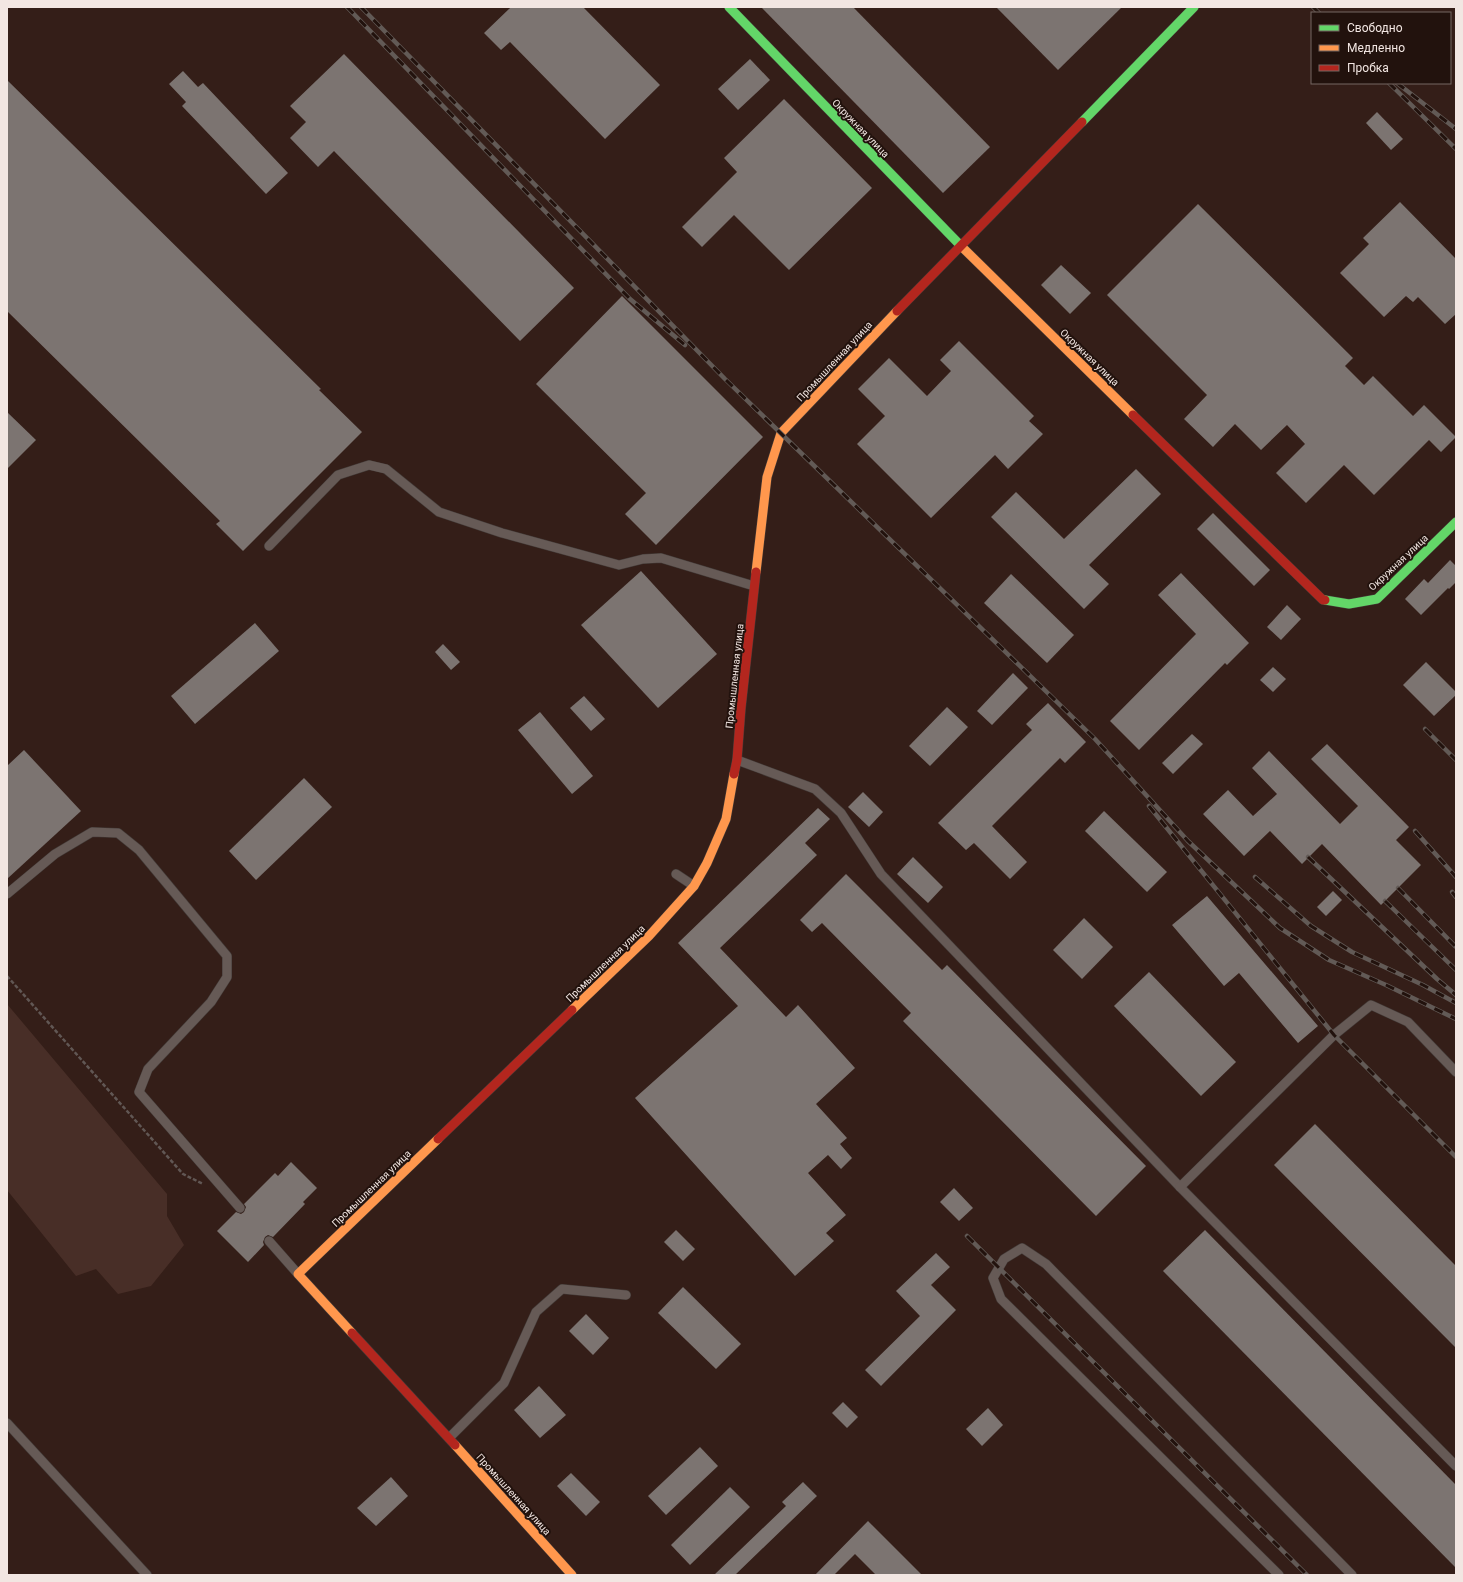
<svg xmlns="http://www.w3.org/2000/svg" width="1463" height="1582" font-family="Roboto,sans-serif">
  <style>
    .built { fill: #341e18; fill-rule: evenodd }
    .green { fill: #482e27 }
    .building { fill: #7c7471 }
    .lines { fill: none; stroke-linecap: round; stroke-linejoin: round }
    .lane-casing { stroke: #433b38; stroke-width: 10 }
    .fast-casing { stroke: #433b38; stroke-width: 10 }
    .slow-casing { stroke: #433b38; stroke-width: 10 }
    .jam-casing { stroke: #433b38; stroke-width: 10 }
    .path { stroke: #615754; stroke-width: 2.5; stroke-dasharray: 4 2; stroke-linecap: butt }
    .lane { stroke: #665a56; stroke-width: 9 }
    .fast { stroke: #63d668; stroke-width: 9 }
    .slow { stroke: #ff974d; stroke-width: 9 }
    .jam { stroke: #b3261e; stroke-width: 9 }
    .rail-casing { stroke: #625a56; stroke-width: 4.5 }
    .rail { stroke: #22120d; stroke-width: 3; stroke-dasharray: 9; stroke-linecap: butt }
    .labels { text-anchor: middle; stroke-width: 4; stroke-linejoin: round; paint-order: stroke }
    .street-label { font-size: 10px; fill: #f2e6e2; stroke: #22120d }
  </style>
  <rect width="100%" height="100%" fill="#271e1b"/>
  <!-- built -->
  <path class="built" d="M7,7H1456V1575H7ZM1312,13H1450V83H1312Z"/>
  <!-- green -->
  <path class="green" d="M7,1004L167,1194V1216L184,1245L151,1286L118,1294L96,1269L76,1276L7,1190Z"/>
  <!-- building -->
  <g class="building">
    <path d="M511,7H583L660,85L605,139L510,42L501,50L484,33Z"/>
    <path d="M761,7H853L990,147L943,193Z"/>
    <path d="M996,7H1122L1058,70Z"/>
    <path d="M344,54L574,288L520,341L334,151L318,167L290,138L306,122L290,106Z"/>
    <path d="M750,59L770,80L738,110L718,89Z"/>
    <path d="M183,71L198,87L203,83L288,173L266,194L182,106L186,102L169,84Z"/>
    <path d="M7,80L321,389L319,390L362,432L243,551L216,524L220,521L7,311Z"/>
    <path d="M784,99L872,188L789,270L734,215L702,247L682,227L737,172L724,158Z"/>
    <path d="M1377,112L1403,139L1391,150L1366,123Z"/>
    <path d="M1400,202L1456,259V314L1445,324L1418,297L1413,302L1406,296L1384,317L1340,273L1369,244L1363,238Z"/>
    <path d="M1198,204L1353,358L1345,366L1364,385L1373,376L1413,416L1424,405L1456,437L1441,452L1429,440L1374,495L1344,465L1306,503L1276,473L1305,444L1287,425L1261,450L1235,424L1213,447L1184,419L1207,395L1107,295Z"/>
    <path d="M1061,265L1091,293L1070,314L1041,285Z"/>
    <path d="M622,296L763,437L656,545L625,514L646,493L536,384Z"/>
    <path d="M959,341L1034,416L1029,421L1043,434L1008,469L995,455L931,518L857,444L885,416L858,389L889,358L927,396L951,371L940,360Z"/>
    <path d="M7,412L36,440L7,469Z"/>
    <path d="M1136,469L1161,494L1089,565L1109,584L1084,609L991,517L1016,492L1064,539Z"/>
    <path d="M1213,513L1270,570L1254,586L1197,529Z"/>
    <path d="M1450,560L1456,566V582L1449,589L1448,588L1421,615L1405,599L1424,579L1428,583Z"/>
    <path d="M641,571L717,654L658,708L581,625Z"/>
    <path d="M1181,573L1249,643L1227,665L1225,663L1139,750L1110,721L1196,634L1158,595Z"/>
    <path d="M1011,574L1074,635L1047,663L984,603Z"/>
    <path d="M1287,605L1301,619L1281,640L1267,627Z"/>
    <path d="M255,623L279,651L195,724L171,696Z"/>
    <path d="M443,644L460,662L451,670L435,652Z"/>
    <path d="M1426,662L1456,692V695L1434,716L1403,685Z"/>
    <path d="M1273,667L1286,679L1273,692L1260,680Z"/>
    <path d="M1013,673L1028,688L992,725L977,711Z"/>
    <path d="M584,696L605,719L591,731L570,708Z"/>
    <path d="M1048,703L1086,742L1065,763L1060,758L992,826L1027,862L1010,879L974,843L966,850L938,823L1032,730L1026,724Z"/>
    <path d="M947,707L968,727L930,766L909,746Z"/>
    <path d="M540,712L593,776L572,794L518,730Z"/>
    <path d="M1192,734L1203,744L1173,774L1162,763Z"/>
    <path d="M1327,744L1409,827L1396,840L1421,865L1381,905L1322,844L1302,864L1270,831L1244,856L1203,814L1228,790L1253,816L1277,794L1252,768L1269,751L1340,824L1358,806L1311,759Z"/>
    <path d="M24,750L81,811L7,879V766Z"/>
    <path d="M304,778L332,807L256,880L229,851Z"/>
    <path d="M863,792L883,812L869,827L848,807Z"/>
    <path d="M818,808L830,819L805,843L817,855L720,948L786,1017L798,1005L855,1068L816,1104L847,1138L840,1144L852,1158L841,1169L828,1155L808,1173L846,1215L826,1233L834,1241L795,1276L635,1098L738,1006L678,943Z"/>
    <path d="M1104,811L1167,872L1147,892L1085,831Z"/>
    <path d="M913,857L943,887L928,903L897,874Z"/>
    <path d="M846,874L942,970L947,965L1146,1166L1096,1216L903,1021L911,1013L822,923L812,932L800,920Z"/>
    <path d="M1333,891L1342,900L1326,916L1317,907Z"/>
    <path d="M1207,896L1318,1026L1298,1043L1239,973L1224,986L1172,925Z"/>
    <path d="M1084,918L1113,947L1082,979L1053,950Z"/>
    <path d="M1149,972L1236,1062L1201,1096L1114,1006Z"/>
    <path d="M1315,1124L1456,1266V1348L1274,1165Z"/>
    <path d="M291,1162L317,1188L303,1202L305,1204L273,1237L268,1235L265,1237L263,1242L264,1245L248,1262L217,1231L236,1212L241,1214L244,1212L246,1207L244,1204L275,1173L278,1176Z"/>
    <path d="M954,1188L973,1208L959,1221L940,1202Z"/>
    <path d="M676,1230L695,1249L683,1261L664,1242Z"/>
    <path d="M1205,1230L1456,1485V1568L1163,1271Z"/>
    <path d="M936,1253L950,1267L931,1285L956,1310L881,1386L865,1370L920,1316L896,1291Z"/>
    <path d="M683,1287L741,1344L716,1369L658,1313Z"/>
    <path d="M586,1314L609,1338L593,1355L569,1331Z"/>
    <path d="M539,1386L566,1415L540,1438L514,1410Z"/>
    <path d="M843,1402L858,1417L847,1428L832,1413Z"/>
    <path d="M988,1408L1003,1425L982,1446L966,1429Z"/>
    <path d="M700,1447L718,1466L666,1515L648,1496Z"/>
    <path d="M571,1473L600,1502L586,1516L557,1486Z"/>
    <path d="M391,1477L408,1496L376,1526L357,1508Z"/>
    <path d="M803,1482L817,1496L735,1575H714L786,1506L782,1502Z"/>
    <path d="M730,1487L750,1507L690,1565L671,1545Z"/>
    <path d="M868,1521L922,1575H876L855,1554L834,1575H815Z"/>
  </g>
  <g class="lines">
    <!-- lane casing -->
    <g class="lane-casing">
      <g id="lane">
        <path d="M269,546L338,475L369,465L386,469L439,512L502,533L619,565L643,559L661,558L754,586"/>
        <path d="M737,760L815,789L841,813L881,874L1180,1187L1456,1466"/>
        <path d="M676,874L694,886"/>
        <path d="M7,894L55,854L92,832L118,833L139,850L227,956V977L211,1002L148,1069L139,1092L240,1208"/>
        <path d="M1180,1187L1334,1035L1371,1005L1408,1022L1456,1072"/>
        <path d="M269,1241L298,1274"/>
        <path d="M7,1423L147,1575"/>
        <path d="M449,1438L504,1383L536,1312L562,1289L626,1295"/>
        <path d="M1279,1575L1001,1299L993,1278L1004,1259L1022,1248L1046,1264L1352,1575"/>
      </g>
    </g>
    <!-- fast casing -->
    <g class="fast-casing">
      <g id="fast">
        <path d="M729,7L962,247"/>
        <path d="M1082,122L1194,7"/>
        <path d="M1325,600L1349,604L1377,599L1456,522"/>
      </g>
    </g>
    <!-- slow casing -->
    <g class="slow-casing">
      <g id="slow">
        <path d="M962,247L1133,415"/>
        <path d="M756,572L767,477L781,433L897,311"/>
        <path d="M572,1010L649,936L694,886L707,863L726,819L734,774"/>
        <path d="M352,1333L298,1274L438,1139"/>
        <path d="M455,1445L572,1575"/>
      </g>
    </g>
    <!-- jam casing -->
    <g class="jam-casing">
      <g id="jam">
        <path d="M897,311L1082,122"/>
        <path d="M1133,415L1323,600H1325"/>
        <path d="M734,774L737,760L741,708L756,572"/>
        <path d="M438,1139L572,1010"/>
        <path d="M352,1333L455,1445"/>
      </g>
    </g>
    <!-- path -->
    <path class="path" d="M7,976L183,1174L203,1184"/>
    <!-- lane -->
    <use href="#lane" class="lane"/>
    <!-- fast -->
    <use href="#fast" class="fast"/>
    <!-- slow -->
    <use href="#slow" class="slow"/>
    <!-- jam -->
    <use href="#jam" class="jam"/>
    <!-- rail casing -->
    <g class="rail-casing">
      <g id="rail">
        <path d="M347,7L630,299L685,345"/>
        <path d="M361,7L725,379L1095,739L1188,841L1280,928L1329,960L1386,985L1456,1019"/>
        <path d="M1313,7L1319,13"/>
        <path d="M1389,83L1456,149"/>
        <path d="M1397,83L1456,129"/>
        <path d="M1425,729L1456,760"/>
        <path d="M1149,806L1334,1035L1456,1157"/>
        <path d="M1415,831L1456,877"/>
        <path d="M1308,857L1437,979L1456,995"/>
        <path d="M1255,877L1311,926L1352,952L1423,985L1456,1003"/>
        <path d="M1398,888L1456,947"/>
        <path d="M1452,892L1456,897"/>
        <path d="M1385,901L1456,970"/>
        <path d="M967,1236L1307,1575"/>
      </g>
    </g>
    <!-- rail -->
    <use href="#rail" class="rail"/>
  </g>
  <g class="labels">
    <!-- street labels -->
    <g class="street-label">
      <text transform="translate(861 128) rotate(46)" y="4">Окружная улица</text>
      <text transform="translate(1090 357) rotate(44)" y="4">Окружная улица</text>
      <text transform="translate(834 361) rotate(-47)" y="4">Промышленная улица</text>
      <text transform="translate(1398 562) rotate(-43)" y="4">Окружная улица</text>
      <text transform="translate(734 676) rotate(-84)" y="4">Промышленная улица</text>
      <text transform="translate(605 963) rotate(-44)" y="4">Промышленная улица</text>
      <text transform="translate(371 1188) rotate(-44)" y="4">Промышленная улица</text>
      <text transform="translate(514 1494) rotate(48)" y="4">Промышленная улица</text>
    </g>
  </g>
  <!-- border -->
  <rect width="1463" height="1582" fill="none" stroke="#f2e6e2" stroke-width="16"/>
  <!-- legend -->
  <rect x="1311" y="12" width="140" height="72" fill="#22120d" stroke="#756762"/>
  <rect x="1319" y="25" width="20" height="6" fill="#63d668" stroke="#756762"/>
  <text x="1347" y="32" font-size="12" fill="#f2e6e2">Свободно</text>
  <rect x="1319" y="45" width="20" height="6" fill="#ff974d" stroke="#756762"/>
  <text x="1347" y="52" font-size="12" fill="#f2e6e2">Медленно</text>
  <rect x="1319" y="65" width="20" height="6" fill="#b3261e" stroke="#756762"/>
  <text x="1347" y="72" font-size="12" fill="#f2e6e2">Пробка</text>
</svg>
